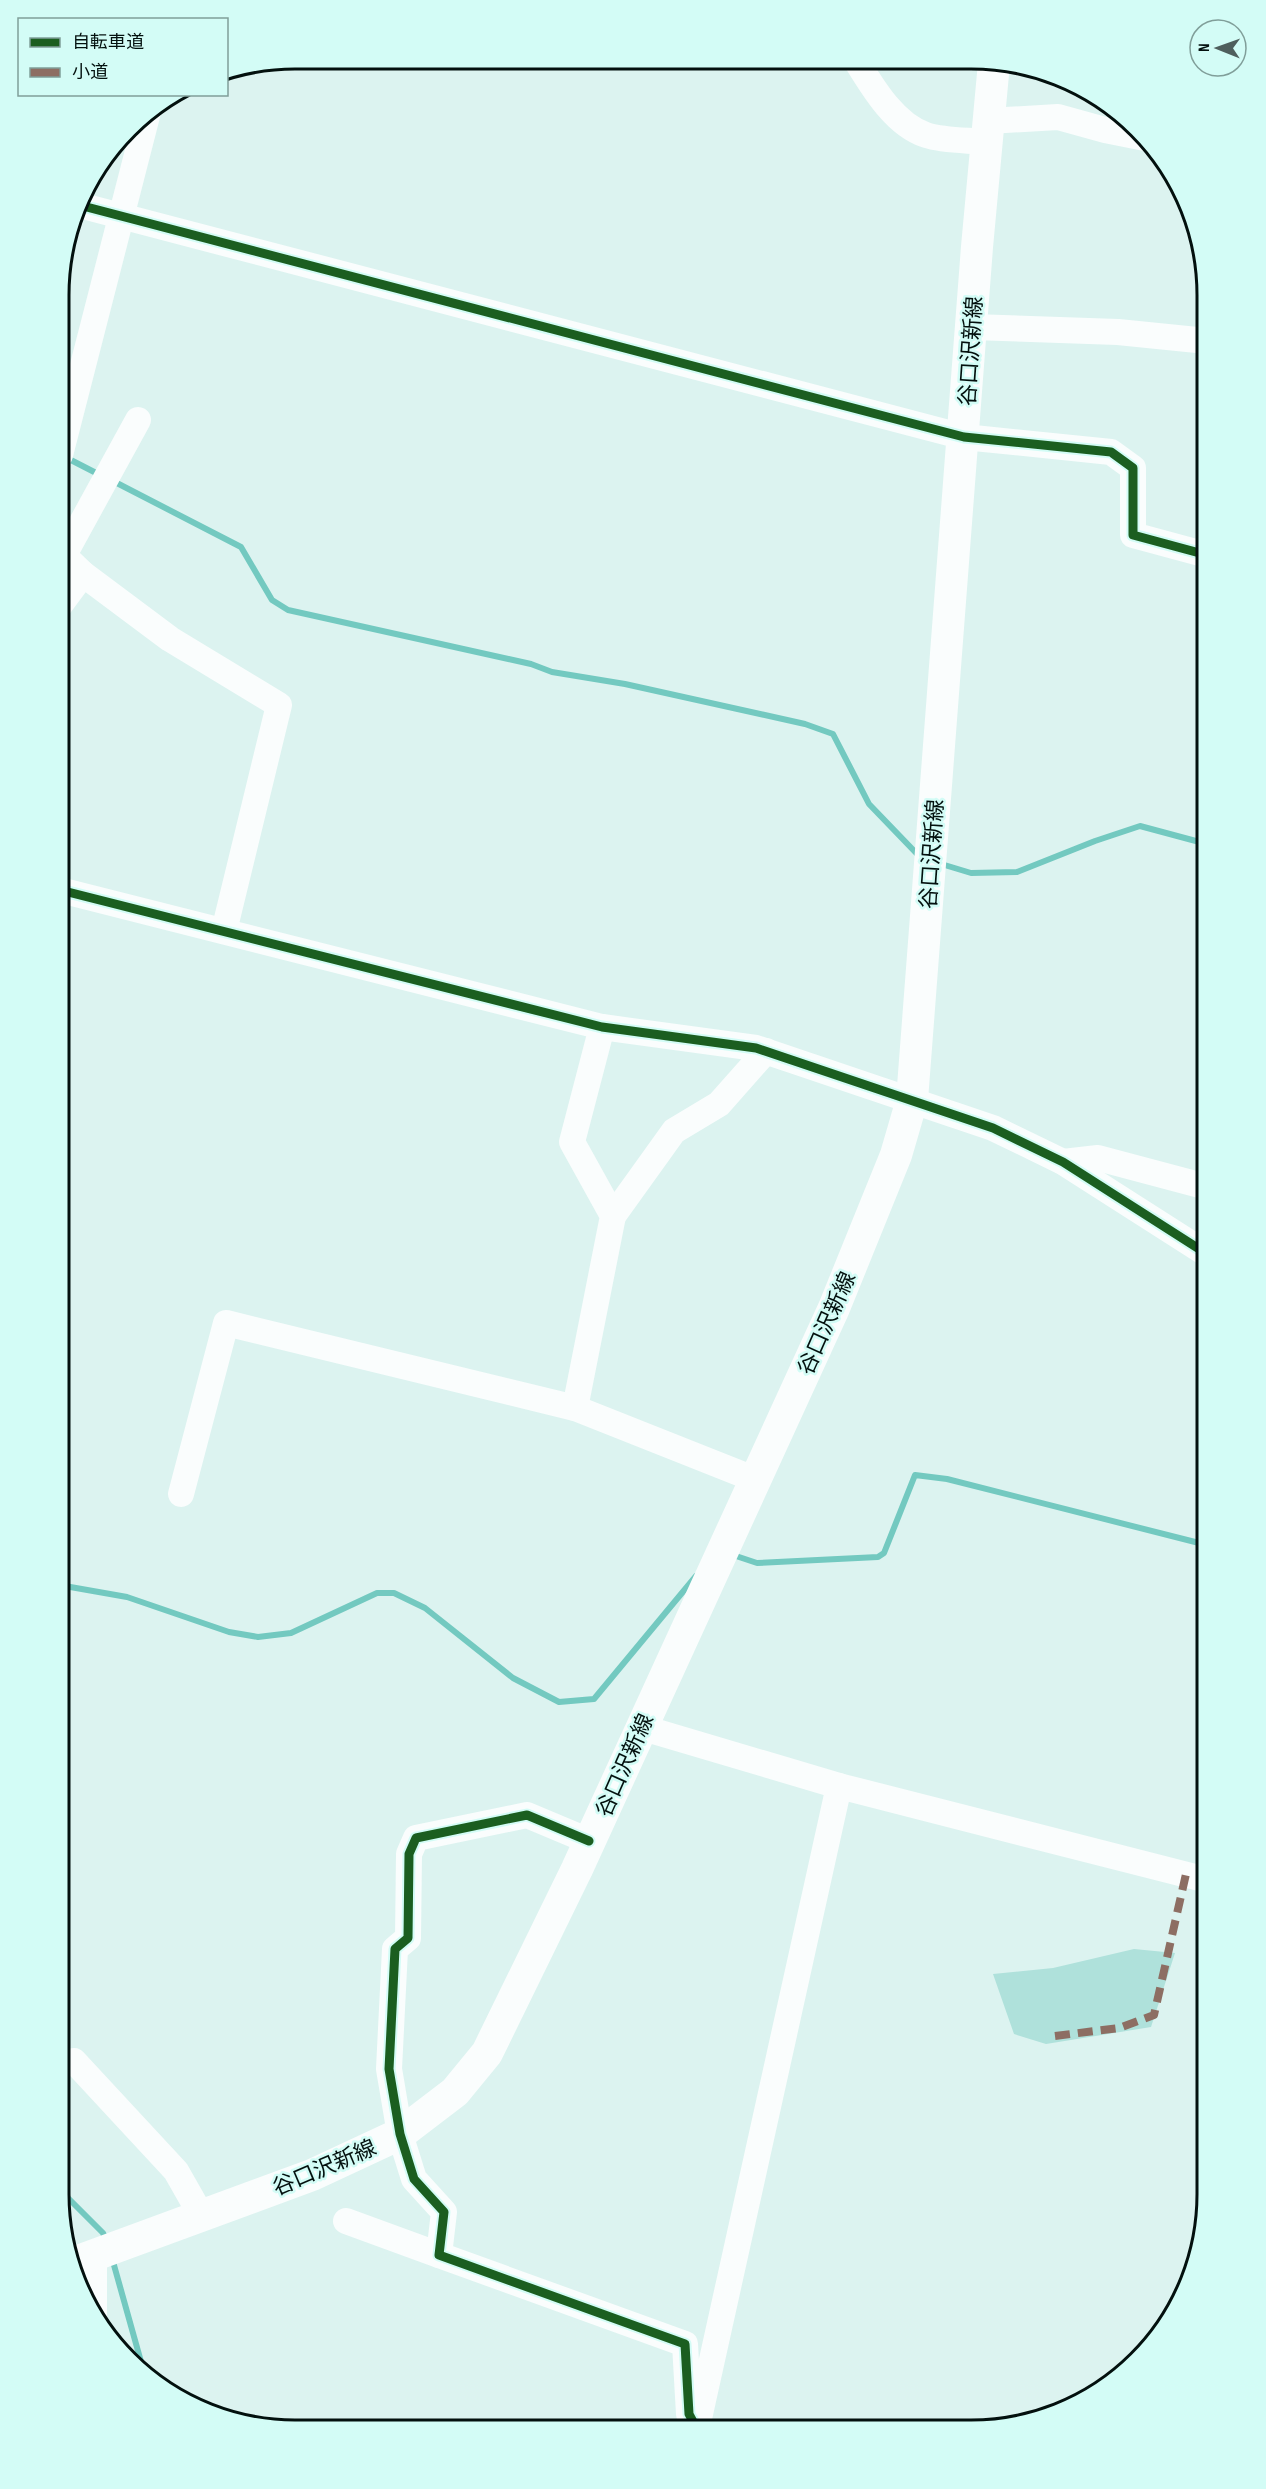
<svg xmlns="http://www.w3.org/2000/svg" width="1266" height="2489" font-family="'Sofia Sans Condensed','Noto Sans JP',sans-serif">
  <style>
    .green { fill: #afe1db }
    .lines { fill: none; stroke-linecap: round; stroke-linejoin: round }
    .stream { stroke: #73c9c0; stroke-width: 6 }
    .minor { stroke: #fafdfd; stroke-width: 26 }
    .major { stroke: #fafdfd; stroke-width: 32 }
    .quiet { stroke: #8d6e63; stroke-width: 8; stroke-dasharray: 15 8; stroke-linecap: butt }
    .cycleway-casing { stroke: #d3fcf6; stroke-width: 13 }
    .cycleway { stroke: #1b5e20; stroke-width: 9 }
    .labels { text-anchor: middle; stroke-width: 5; stroke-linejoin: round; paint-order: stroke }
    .street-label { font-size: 22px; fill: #03100e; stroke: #d3fcf6 }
    .rim { fill: none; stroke: #03100e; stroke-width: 3 }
  </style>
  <rect width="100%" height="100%" fill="#dcf3f0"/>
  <!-- green -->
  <path class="green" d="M1134,1949L1175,1953L1151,2027L1046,2044L1014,2034L993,1974L1053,1968Z"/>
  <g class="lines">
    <!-- stream -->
    <g class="stream">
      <path d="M65,457L102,476"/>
      <path d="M111,480L241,547L272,600L288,610L531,664L552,672L625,684L805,724L833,734L869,804L920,857"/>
      <path d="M938,863L971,873L1017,872L1095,841L1140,826L1207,844"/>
      <path d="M730,1554L757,1563L878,1557L884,1553L915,1475L947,1479L1207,1545"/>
      <path d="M59,1585L127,1597L229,1632L258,1637L291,1633L377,1593H394L425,1608L513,1678L559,1702L594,1699L696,1576"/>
      <path d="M59,2189L103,2233L106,2240"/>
      <path d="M112,2258L145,2376"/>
    </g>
    <!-- minor -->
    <g class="minor">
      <path d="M857,62C873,88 895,125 926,135C944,141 967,140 986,142"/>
      <path d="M988,121L1058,117L1105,130L1145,138"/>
      <path d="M79,205L964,437L1111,452L1133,468V535L1207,555"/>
      <path d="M972,327L1118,332L1207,341"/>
      <path d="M60,455L148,112"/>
      <path d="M60,552L83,574L170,639L279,705L224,931"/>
      <path d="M64,555L138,420"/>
      <path d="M60,605L83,574"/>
      <path d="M60,890L602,1027L756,1048L993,1128L1063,1162L1207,1254"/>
      <path d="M1063,1162L1098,1158L1207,1187"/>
      <path d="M613,1216L674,1131L719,1104L766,1051"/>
      <path d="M575,1408L613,1216L572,1142L602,1027"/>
      <path d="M181,1494L226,1323L575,1408L754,1479"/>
      <path d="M640,1727L839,1786L1207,1880"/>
      <path d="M589,1841L527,1815L416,1838L409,1854L408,1938L395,1949L389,2069L400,2134L414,2179L444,2212L439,2255L685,2344L689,2414L697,2429"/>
      <path d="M74,2061L176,2171L201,2215"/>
      <path d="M346,2221L439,2255"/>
      <path d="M94,2316V2255"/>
      <path d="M698,2423L839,1786"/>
    </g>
    <!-- major -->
    <path class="major" d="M70,2264L312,2175L400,2134L455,2092L487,2053L577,1869L834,1308L896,1155L912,1100L977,247L994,63"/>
    <!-- quiet -->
    <path class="quiet" d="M1055,2036L1119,2028L1154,2015L1186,1874"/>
    <!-- cycleway casing -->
    <g class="cycleway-casing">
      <g id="cycleway">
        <path d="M79,205L964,437L1111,452L1133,468V535L1207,555"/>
        <path d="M60,890L602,1027L756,1048L993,1128L1063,1162L1207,1254"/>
        <path d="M589,1841L527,1815L416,1838L409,1854L408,1938L395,1949L389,2069L400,2134L414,2179L444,2212L439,2255L685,2344L689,2414L697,2429"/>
      </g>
    </g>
    <!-- cycleway -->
    <use href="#cycleway" class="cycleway"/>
  </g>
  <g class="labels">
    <!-- street labels -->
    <g class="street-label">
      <text transform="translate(970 351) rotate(-86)" y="8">谷口沢新線</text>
      <text transform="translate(931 854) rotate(-86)" y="8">谷口沢新線</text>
      <text transform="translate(826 1323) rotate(-66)" y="8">谷口沢新線</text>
      <text transform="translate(624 1765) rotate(-66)" y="8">谷口沢新線</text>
      <text transform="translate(324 2167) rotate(-23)" y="8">谷口沢新線</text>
    </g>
  </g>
  <!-- crop -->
  <path d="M0 0H1266V2489H0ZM295 69H971A226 226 0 0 1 1197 295V2194A226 226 0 0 1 971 2420H295A226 226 0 0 1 69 2194V295A226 226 0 0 1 295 69Z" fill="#d3fcf6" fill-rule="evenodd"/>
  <path class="rim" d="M295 69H971A226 226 0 0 1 1197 295V2194A226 226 0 0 1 971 2420H295A226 226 0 0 1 69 2194V295A226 226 0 0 1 295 69Z"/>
  <!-- legend -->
  <rect x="18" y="18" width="210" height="78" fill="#d3fcf6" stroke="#809e99" stroke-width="1.5"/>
  <rect x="30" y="38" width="30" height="9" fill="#1b5e20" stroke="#809e99" stroke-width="1.5"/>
  <text x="72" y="48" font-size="18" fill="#03100e">自転車道</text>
  <rect x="30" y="68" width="30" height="9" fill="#8d6e63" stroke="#809e99" stroke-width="1.5"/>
  <text x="72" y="78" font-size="18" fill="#03100e">小道</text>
  <!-- north arrow -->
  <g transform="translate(1218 48) rotate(271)"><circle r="28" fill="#d3fcf6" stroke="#809e99" stroke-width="1.5"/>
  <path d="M0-4.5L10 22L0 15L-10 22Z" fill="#4f5f5d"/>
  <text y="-9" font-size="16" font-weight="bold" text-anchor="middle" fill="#03100e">N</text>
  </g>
</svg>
